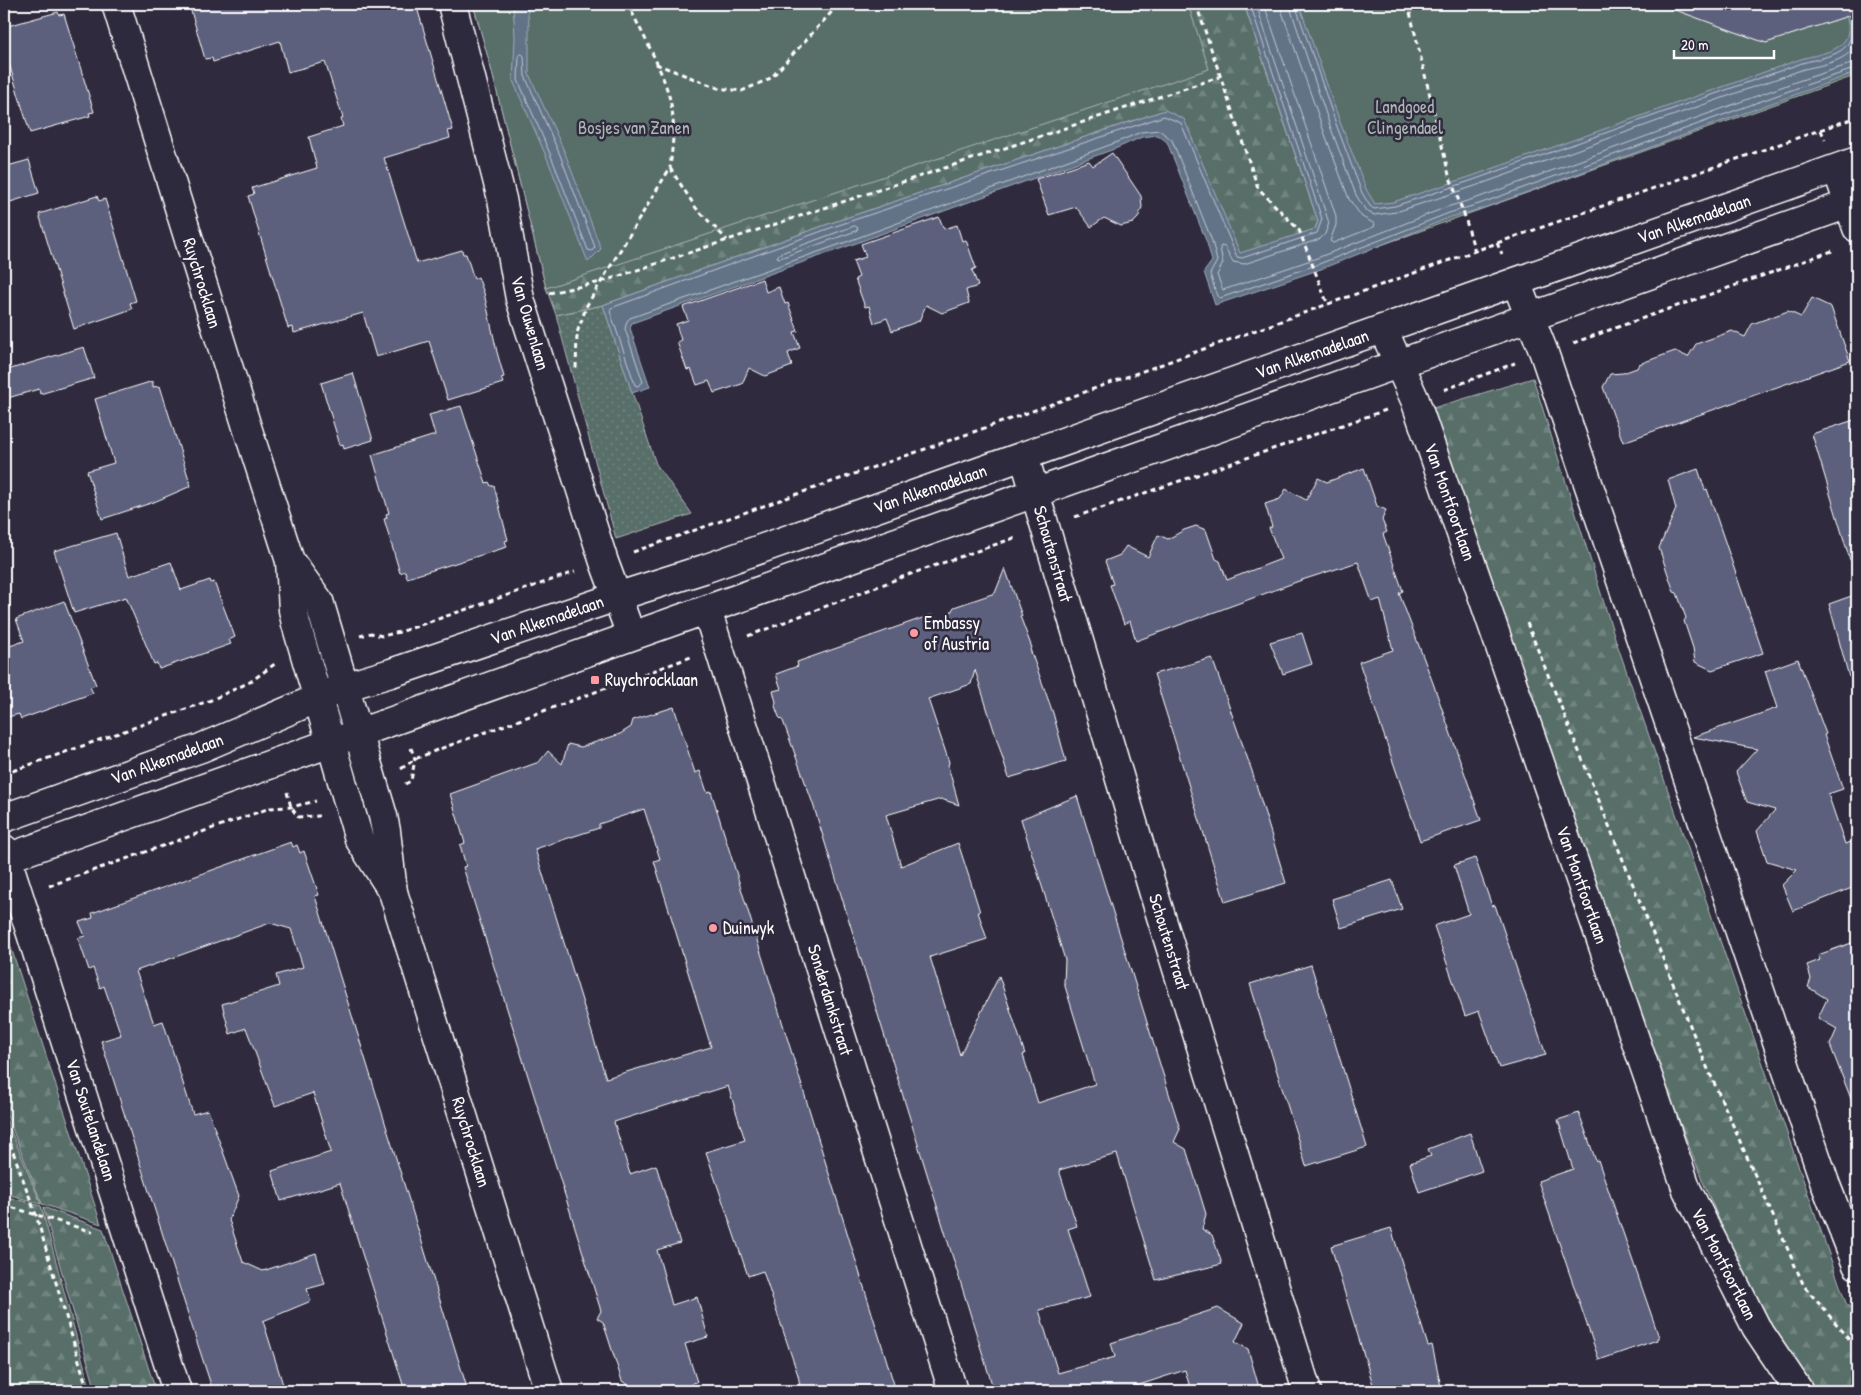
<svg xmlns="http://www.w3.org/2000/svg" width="1861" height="1395" font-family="'Patrick Hand',sans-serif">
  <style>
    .grass { fill: url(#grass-dots); stroke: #acb6b4 }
    .forest { fill: url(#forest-firs); stroke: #acb6b4 }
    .park { fill: #586e69; stroke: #acb6b4 }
    .water { fill: #627388; stroke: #a1abb8 }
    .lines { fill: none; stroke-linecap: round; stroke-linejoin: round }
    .shore { stroke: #c0c7cf; stroke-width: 1 }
    .building { fill: #5b617d; stroke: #fff; fill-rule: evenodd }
    .minor-casing { stroke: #fff; stroke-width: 31 }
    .secondary-casing { stroke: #fff; stroke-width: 31 }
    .path { stroke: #fff; stroke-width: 3; stroke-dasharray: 5 4; stroke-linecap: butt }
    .minor { stroke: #2f2a3d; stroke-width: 28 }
    .secondary { stroke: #2f2a3d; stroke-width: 28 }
    .poi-dot { fill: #ff9aa2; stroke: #2f2a3d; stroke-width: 2 }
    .labels { text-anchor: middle; stroke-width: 5; stroke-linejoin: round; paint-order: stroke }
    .park-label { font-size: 18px; fill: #acb6b4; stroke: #2f2a3d }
    .street-label { font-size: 18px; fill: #fff; stroke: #2f2a3d }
    .poi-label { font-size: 18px; fill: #fff; stroke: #2f2a3d; text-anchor: start }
  </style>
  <defs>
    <pattern id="grass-dots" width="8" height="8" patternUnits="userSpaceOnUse" patternTransform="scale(1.25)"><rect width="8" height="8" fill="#586e69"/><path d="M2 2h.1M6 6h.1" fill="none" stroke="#718480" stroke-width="1.8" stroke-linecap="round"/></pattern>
    <pattern id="forest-firs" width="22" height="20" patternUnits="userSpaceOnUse" patternTransform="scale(1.25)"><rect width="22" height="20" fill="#586e69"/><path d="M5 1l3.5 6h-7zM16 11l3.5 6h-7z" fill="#718480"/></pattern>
  </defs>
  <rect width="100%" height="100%" fill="#2f2a3d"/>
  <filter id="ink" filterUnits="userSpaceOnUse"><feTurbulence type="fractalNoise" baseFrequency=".02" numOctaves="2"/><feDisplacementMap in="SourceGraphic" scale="10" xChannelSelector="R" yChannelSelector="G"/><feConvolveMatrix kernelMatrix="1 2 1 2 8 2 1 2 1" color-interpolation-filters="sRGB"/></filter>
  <g filter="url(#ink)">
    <!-- grass -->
    <path class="grass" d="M603,305L656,464L692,514L616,539L556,315Z"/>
    <!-- forest -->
    <g class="forest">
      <path d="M473,4H1244L1318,221L1315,229L1240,254L1165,110L831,223L603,305L556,315L546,288L491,68Z"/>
      <path d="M1533,378L1616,641L1846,1303L1857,1315V1391H1814L1799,1373L1746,1282L1705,1187L1646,1035L1433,408Z"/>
      <path d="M4,929H5L101,1224L42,1204L4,1108Z"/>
      <path d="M4,1114L41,1204L4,1193Z"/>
      <path d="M4,1196L41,1206L91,1391H4Z"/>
      <path d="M43,1207L103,1229L156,1391H96Z"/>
    </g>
    <!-- park -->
    <g class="park">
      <path d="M473,4H1188L1209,69L546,288L491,68Z"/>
      <path d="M1244,4H1857V75L1356,254L1315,229L1318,221Z"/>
    </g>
    <!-- water -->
    <g class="water">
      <path d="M513,4H527L529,25V74L565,153L601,249L588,262L547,158L513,81L515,37Z"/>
      <path d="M1244,4H1299L1340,122L1367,191L1375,204L1393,202L1472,176L1801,59C1817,54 1846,52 1848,31C1849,23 1845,12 1843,4H1857V72L1481,209L1451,217L1321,269L1215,305L1204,272L1212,261L1207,243L1167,142L1158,135L1142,137L1117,148L840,249L632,323L630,328L650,387L632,393L603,305L831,223L1165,110L1184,119L1240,253L1315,229L1318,221Z"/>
    </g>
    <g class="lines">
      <!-- shore -->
      <g class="shore">
        <path d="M1250,4L1322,219L1317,233L1242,258L1237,257L1181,123L1164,116L833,227L611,308L610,311L635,385L638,386L643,382L625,329L627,321L630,318L838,245L1115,143L1141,132L1159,130L1172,140L1212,241L1217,261L1210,274L1217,296L1220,298L1319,264L1449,213L1479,204L1797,88L1857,68"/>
        <path d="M1256,4L1329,223L1325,234L1320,239L1244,264L1233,262L1225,247L1221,246L1220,248L1223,263L1217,275L1223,290L1317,258L1447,207L1477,198L1795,82L1857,62"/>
        <path d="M1264,4L1336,216V225L1330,241L1333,243L1374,227L1375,224L1362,217L1349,199L1323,129L1282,12L1281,4"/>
        <path d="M1289,4L1330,126L1356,195L1366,211L1374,215L1396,212L1475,186L1804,69C1822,65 1851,61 1857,41"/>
        <path d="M1295,4L1336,124L1362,193L1370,206L1374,209L1395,206L1473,180L1802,63C1831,55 1858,55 1851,16"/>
        <path d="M522,54L524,56L525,76L560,155L595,247L592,251L588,250L551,156L518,80L519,56Z"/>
        <path d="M855,226L858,228L856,231L780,258L777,257L779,254Z"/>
      </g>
    </g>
    <!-- building -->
    <g class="building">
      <path d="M189,4H416L453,130L448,131L450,138L384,158L417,263L462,250L463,254H466L474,279L478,277L484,293L497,352L504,377L501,378L503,383L448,400L429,341L376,357L363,313L294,333L293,327L288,328L248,196L254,194L252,188L317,168L309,137L343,126L341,119L343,118L325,62L288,72L280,41L213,62L212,58L205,59Z"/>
      <path d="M1668,4H1754L1766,8L1779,4H1857V13L1766,43L1667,7Z"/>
      <path d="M58,12L59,15L64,14L94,112L89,113L90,116L30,133L4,47V27Z"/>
      <path d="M1112,153L1141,196L1142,207L1138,218L1133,223L1121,226L1104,218L1091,227L1076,207L1049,215L1036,179L1089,161L1093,166Z"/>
      <path d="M29,160L39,193L4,204V167Z"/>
      <path d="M97,196L99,201L105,199L136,301L130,303L132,309L74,329L39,214Z"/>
      <path d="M939,217L944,229L957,225L962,241L966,240L976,268L972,270L978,286L966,290L969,303L942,313L926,305L919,321L892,331L887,318L874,323L869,306L865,307L855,279L859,277L853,261L866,257L861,244Z"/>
      <path d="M762,279L766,292L779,287L785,304L788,303L798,331L794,332L800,348L788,353L792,366L765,376L749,368L742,384L714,393L709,381L697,385L691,369L687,370L677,342L681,340L676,324L688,320L683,307Z"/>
      <path d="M1812,298L1831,307L1850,361L1623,442L1603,387L1610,374L1623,373L1637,368L1639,364L1675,351L1688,357L1696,344L1732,331L1745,337L1752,324L1788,311L1801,317Z"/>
      <path d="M84,347L94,378L40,394L39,389L4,399V371Z"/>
      <path d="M353,373L373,440L344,449L343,444L340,445L321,383Z"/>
      <path d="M153,381V387L160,386L191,486L154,502L102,519L87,471L114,463L95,399Z"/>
      <path d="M461,406L486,483L489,482L491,486H494L508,540L505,541L507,547L407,578L405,571L400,573L384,519L387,518L386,514L389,513L372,455L435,435L429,415Z"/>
      <path d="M1857,419V559L1850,560L1812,434Z"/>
      <path d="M1364,468L1377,506L1386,510L1382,520L1387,532L1383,534L1403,591L1399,593L1433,683L1481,820L1420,841L1359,662L1393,650L1380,599L1372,602L1358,562L1299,581L1136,641L1130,621L1124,624L1110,585L1113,584L1105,561L1120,555L1126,546L1148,557L1158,535L1168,539L1184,530L1196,526L1206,530L1216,559L1220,561L1227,580L1281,559L1269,528L1272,527L1265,504L1280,499L1286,489L1306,500L1318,478L1327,482Z"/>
      <path d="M1698,469L1705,490L1707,489L1763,653L1712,670L1695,662L1693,648L1684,621L1686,618L1677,593L1674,592L1659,548L1676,509L1668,480Z"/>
      <path d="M116,533L129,576L171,562L181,590L210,580L211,583L214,582L235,637L229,640L231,644L159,669L157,663L154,664L126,597L74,613L54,551Z"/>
      <path d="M1005,568L1022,616H1020L1032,648L1030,649L1053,713L1066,761L1009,778L975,670L971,684L928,699L949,762L948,766L959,805L941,799L886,815L901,866L958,843L971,883L980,912H978L987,939L930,957L960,1055L999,976L1025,1054L1023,1055L1038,1103L1095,1084L1064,983L1065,960L1021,819L1077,796L1180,1129L1174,1142L1186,1149L1206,1214L1202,1229L1212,1235L1222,1264L1156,1280L1117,1154L1059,1170L1077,1226L1068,1229L1090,1297L1039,1310L1058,1373L1115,1357L1111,1343L1218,1308L1244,1323L1235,1342L1248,1349L1260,1391H1191L1185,1370L1121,1391H994L813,804L783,721L779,717L775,706L776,702L773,691L781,689L776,674L798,666L797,662L931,615L944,624L954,607L995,593Z"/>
      <path d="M1857,594V676L1849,677L1829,604Z"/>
      <path d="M64,601L96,685L90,687L93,693L21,719L19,714L4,718V648L24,641L16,619Z"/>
      <path d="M1302,633L1312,664L1283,674L1270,642Z"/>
      <path d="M1212,658L1252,771L1286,883L1225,902L1154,674Z"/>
      <path d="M1798,659L1826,734L1824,735L1843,789L1828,794L1845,844L1857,840V886L1793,911L1782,885L1797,870L1767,861L1757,831L1775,810L1747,802L1736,772L1757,749L1693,737L1777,708L1765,671Z"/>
      <path d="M674,707L695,773L700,771L707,792L711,791L896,1391H801L798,1375L763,1271L748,1276L706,1152L745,1140L728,1086L614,1122L630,1174L656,1165L680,1243L657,1250L672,1305L697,1297L708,1337L685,1344L697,1382L692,1383L695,1391H628L627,1384L622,1381L603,1322L597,1318L601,1311L463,867L466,866L460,845L465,843L450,794L539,762L548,751L562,764L568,744L581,747L620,734L631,727L633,720ZM644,809L660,859L654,861L711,1047L606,1078L535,849L599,828V824Z"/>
      <path d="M291,842L293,847L297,845L300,853L304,851L319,895L315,896L468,1391H405L340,1183L281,1201L272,1171L331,1152L313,1093L275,1106L246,1028L230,1034L222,1004L279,986L276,975L303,967L291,929L270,923L136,971L154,1024L163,1021L193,1114L208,1110L239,1196L229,1220L243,1262L263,1271L316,1253L325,1284L307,1289L311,1301L263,1321L285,1391H213L196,1339L101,1041L121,1035L104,986L100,988L93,968L89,970L78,938L85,936L79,922L93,918L92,913Z"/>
      <path d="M1475,858L1492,906L1495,905L1546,1055L1499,1068L1479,1011L1465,1016L1434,926L1469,914L1454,865Z"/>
      <path d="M1392,880L1402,909L1341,928L1332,899Z"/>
      <path d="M1857,941V1109H1855L1830,1045L1837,1029L1818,1018L1827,999L1808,987L1811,979L1807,965L1820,960L1818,955Z"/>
      <path d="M1311,965L1367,1147L1306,1166L1250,984Z"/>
      <path d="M1579,1113L1596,1161L1598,1160L1659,1337L1657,1338V1340L1599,1360L1538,1181L1573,1169L1558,1120Z"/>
      <path d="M1470,1133L1482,1171L1419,1192L1410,1163L1431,1156L1428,1149Z"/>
      <path d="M1391,1228L1428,1346L1432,1345L1442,1391H1375L1342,1284L1331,1246Z"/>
    </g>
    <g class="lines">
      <!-- minor casing -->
      <g class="minor-casing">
        <g id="minor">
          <path d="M116,4L247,427L290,561L293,610L296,624L359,839L393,892"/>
          <path d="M452,4L502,199L520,299L604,562L631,635"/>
          <path d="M1837,169L1857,228"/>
          <path d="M1516,282L1544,353L1825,1183L1857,1265"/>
          <path d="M1383,329L1415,400L1687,1190L1756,1327L1799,1391"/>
          <path d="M1024,456L1155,897L1307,1391"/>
          <path d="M290,561L319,601L383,816L386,831L393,892L549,1391"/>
          <path d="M707,610L953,1391"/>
          <path d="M4,849L177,1391"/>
        </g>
      </g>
      <!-- secondary casing -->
      <g class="secondary-casing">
        <g id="secondary">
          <path d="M4,818L201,748L344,687L391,673L616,597L704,569L1857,161"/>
          <path d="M4,859L1857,201"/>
        </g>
      </g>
      <!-- path -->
      <g class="path">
        <path d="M628,4C643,36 667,76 672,110C675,129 672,149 670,168"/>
        <path d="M1196,4L1258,188L1299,230L1328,305"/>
        <path d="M1408,4L1449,175L1465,217L1475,252"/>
        <path d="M656,64L718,88L742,91L771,78L839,4"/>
        <path d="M1821,130L1825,140"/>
        <path d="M1497,243L1502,254"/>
        <path d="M549,293L601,282L1219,77"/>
        <path d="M1573,343L1835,250"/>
        <path d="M576,368L577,333L587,305L670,168L696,208L727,240"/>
        <path d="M1444,390L1515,363"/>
        <path d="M1075,517L1386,410"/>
        <path d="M633,552L1013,418L1497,243L1857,117"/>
        <path d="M1527,623L1704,1060L1804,1286L1857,1348"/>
        <path d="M360,636L371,633L382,636L400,632L575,572"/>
        <path d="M748,636L905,576L1017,537"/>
        <path d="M401,769L415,759L437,750L691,657"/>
        <path d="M4,774L211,700L250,682L276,663"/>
        <path d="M405,784L411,781L415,759L411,748"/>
        <path d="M287,792L291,807L298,817L319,816"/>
        <path d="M49,886L270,808L291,807L316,801"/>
        <path d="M4,1127L36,1215L88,1391"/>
        <path d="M4,1205L93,1232"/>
      </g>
      <!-- minor -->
      <use href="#minor" class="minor"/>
      <!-- secondary -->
      <use href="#secondary" class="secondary"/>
    </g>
  </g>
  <!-- markers -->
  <g class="poi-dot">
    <circle cx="914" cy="633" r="5"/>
    <rect x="590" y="675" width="10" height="10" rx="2.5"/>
    <circle cx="713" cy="928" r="5"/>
  </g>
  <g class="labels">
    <!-- park labels -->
    <g class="park-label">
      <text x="1405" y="113">Landgoed<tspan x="1405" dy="21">Clingendael</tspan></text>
      <text x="634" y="134">Bosjes van Zanen</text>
    </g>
    <!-- street labels -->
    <g class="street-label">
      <text transform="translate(1694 219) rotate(-19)" y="6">Van Alkemadelaan</text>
      <text transform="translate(202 283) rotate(73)" y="6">Ruychrocklaan</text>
      <text transform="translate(530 323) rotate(74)" y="6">Van Ouwenlaan</text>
      <text transform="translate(1312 354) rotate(-19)" y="6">Van Alkemadelaan</text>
      <text transform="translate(930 489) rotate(-19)" y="6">Van Alkemadelaan</text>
      <text transform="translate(1450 502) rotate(71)" y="6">Van Montfoortlaan</text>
      <text transform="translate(1053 554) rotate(74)" y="6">Schoutenstraat</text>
      <text transform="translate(547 620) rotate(-19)" y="6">Van Alkemadelaan</text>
      <text transform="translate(167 759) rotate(-20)" y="6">Van Alkemadelaan</text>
      <text transform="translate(1582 885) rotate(71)" y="6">Van Montfoortlaan</text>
      <text transform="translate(1169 942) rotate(73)" y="6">Schoutenstraat</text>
      <text transform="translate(830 1000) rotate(73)" y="6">Sonderdankstraat</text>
      <text transform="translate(91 1120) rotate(72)" y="6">Van Soutelandelaan</text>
      <text transform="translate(471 1142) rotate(73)" y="6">Ruychrocklaan</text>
      <text transform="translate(1724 1264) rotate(63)" y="6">Van Montfoortlaan</text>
    </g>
    <!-- poi labels -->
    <g class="poi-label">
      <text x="924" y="629">Embassy<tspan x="924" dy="21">of Austria</tspan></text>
      <text x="605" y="686">Ruychrocklaan</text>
      <text x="723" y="934">Duinwyk</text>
    </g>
  </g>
  <!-- margin -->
  <rect width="1861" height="1395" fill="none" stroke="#2f2a3d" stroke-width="20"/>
  <rect x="10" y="10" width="1841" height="1375" fill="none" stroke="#fff" stroke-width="2" filter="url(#ink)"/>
  <!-- scale -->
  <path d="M1674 50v8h100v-8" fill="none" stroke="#ffffff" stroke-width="2.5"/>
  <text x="1681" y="50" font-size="15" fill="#ffffff" stroke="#2f2a3d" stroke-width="4" paint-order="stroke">20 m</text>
</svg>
